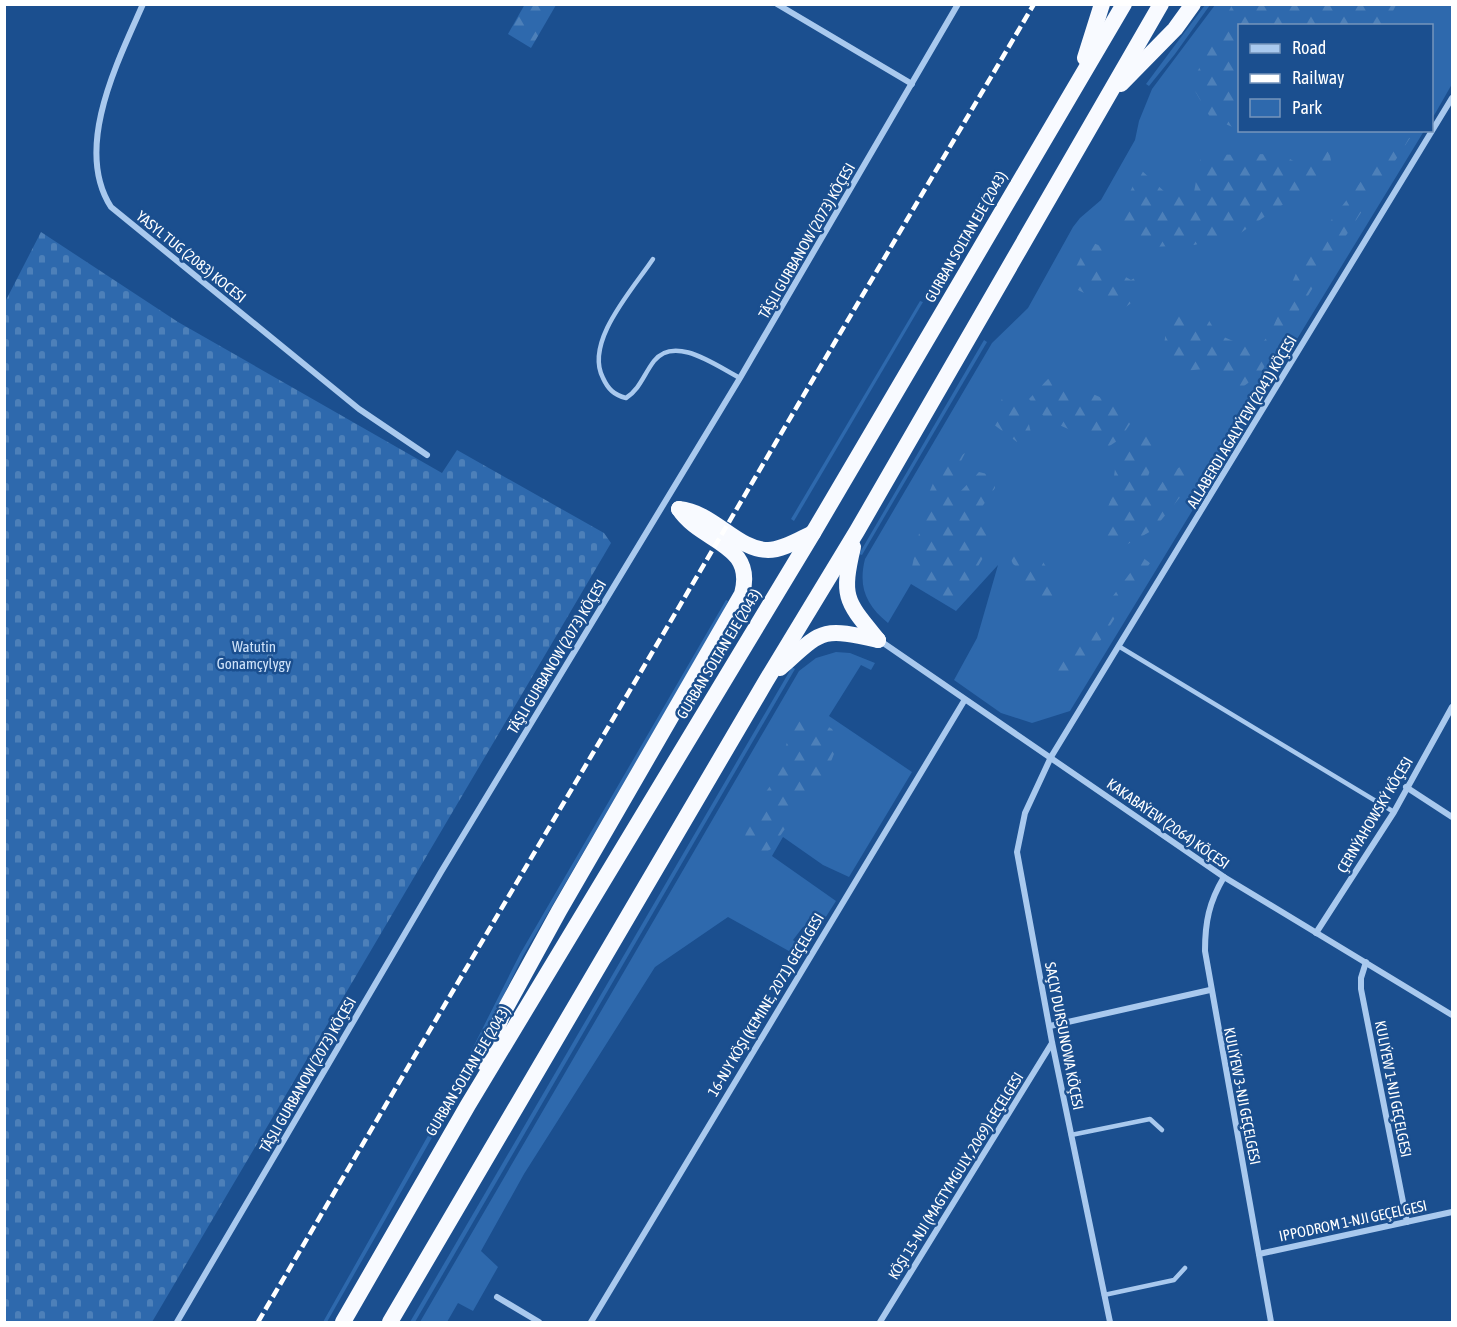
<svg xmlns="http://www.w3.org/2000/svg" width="1457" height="1327" font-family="'Asap Condensed',sans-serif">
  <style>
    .green { fill: #2e69ad }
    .forest { fill: url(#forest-firs) }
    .cemetery { fill: url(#cemetery-stones) }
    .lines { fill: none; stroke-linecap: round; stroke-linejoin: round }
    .service { stroke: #a9c9ee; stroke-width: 4.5 }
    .minor { stroke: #a9c9ee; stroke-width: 6 }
    .trunk { stroke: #f8faff; stroke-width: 16 }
    .rail { stroke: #fff; stroke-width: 4.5; stroke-dasharray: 10 4.5; stroke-linecap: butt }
    .labels { text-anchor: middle; stroke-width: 5; stroke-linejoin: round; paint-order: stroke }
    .street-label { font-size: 15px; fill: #fff; stroke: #1b4f8f }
    .park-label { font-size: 15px; fill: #cfe3fa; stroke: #1b4f8f }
  </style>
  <defs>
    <pattern id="forest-firs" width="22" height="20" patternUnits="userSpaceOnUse" patternTransform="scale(1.5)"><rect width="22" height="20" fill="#2e69ad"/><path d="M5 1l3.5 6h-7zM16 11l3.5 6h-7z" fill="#4d80b9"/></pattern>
    <pattern id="cemetery-stones" width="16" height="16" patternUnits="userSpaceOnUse" patternTransform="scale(1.5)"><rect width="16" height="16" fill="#2e69ad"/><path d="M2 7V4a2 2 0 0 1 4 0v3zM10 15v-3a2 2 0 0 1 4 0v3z" fill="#4d80b9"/></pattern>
  </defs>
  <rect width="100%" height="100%" fill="#1b4f8f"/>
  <!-- green -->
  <g class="green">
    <path d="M1205,5H1210L1175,54L1149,86L1146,84Z"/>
    <path d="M1215,5H1452V84L1432,119V26H1240V130L1424,131L1070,711L1032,723L1001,713L954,680L977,638L998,565L956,611L911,584L888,623C866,605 858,587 865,559L992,343L1028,308L1073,227L1080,218L1101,200L1135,140L1139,121L1152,89Z"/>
    <path d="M920,301L923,302L794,521L791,519Z"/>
    <path d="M984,340L987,342L862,555L859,554Z"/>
    <path d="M726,600L728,601L722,614L523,956L438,1127L327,1322H323L434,1125L520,954Z"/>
    <path d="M836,652L850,653L875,663L871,670L861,665L829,716L912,772L849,877L823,865L783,837L772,856L836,901L815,934L803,927L793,940L801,947L796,955L728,917L655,967L524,1174L481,1251L498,1267L473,1311L458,1303L447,1322H420L799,671L816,658Z"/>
    <path d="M792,667L795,669L415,1322H410Z"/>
  </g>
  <!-- forest -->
  <g class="forest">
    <path d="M525,4L556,5L531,48L508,34Z"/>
    <path d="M1232,5V4L1396,5L1386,25L1240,26L1239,130L1210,117L1191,84Z"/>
    <path d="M1401,136L1410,138L1328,263L1260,374L1240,389L1204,369L1183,371L1162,359L1166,331L1176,312H1204L1217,334L1256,351L1271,332L1303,257L1375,163Z"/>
    <path d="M1329,150L1331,161L1315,183L1239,234L1194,245L1151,247L1117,218L1141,170L1167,194L1194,192L1201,155L1281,154L1297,163L1319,159Z"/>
    <path d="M1089,241L1107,249L1101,263L1131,280L1141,274L1148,282L1130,304L1121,310L1067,285Z"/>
    <path d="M1048,379L1079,388L1118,405L1130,424L1120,439L1108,447L1046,419L1029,399Z"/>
    <path d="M1002,399L1026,412L1031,433L1017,442L989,421Z"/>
    <path d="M1164,431L1146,482L1158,488L1170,472L1188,463L1194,471L1191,484L1153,530L1119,549L1097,536L1111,499L1115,469L1123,452L1139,435Z"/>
    <path d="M965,453L951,481L958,494L979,472L995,476V488L977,514L993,541L958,600L951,602L923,589L912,567L926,500L939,469Z"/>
    <path d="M1006,549L1040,557L1056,583L1050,609L1025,596L1023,572L1013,564Z"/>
    <path d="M1142,557L1150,563L1072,685L1052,665L1062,651L1084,635Z"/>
    <path d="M816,719L832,729L839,741L830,764L771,849L761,855L744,848L747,818L773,782L795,720Z"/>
  </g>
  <!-- cemetery -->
  <path class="cemetery" d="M41,232L178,322L442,473L457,450L604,533L611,543L152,1322H5L4,304Z"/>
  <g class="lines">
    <!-- service -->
    <g class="service">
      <path d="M653,259C633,289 584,342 603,378C608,389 614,395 626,398C640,389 644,374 654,361C675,334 718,367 740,378"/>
      <path d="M1120,647L1394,812"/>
      <path d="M1071,1135L1150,1119L1162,1130"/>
      <path d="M1104,1295L1174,1280L1185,1268"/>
    </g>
    <!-- minor -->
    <g class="minor">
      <path d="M143,4C118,61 73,148 111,207L359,409L427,455"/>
      <path d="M777,4L912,84"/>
      <path d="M879,640L1224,877L1452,1015"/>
      <path d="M1406,787L1452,817"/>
      <path d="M1224,877C1209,902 1205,922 1205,951L1271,1322"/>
      <path d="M1316,933L1394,812L1452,707"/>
      <path d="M1366,962L1361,978V989L1407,1222"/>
      <path d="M1050,1026L1210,990"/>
      <path d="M1259,1254L1452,1212"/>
      <path d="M497,1297L539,1322"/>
      <path d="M177,1322L441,872L740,378L958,4"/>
      <path d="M591,1322L964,701"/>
      <path d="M880,1322L1052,1043"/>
      <path d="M1110,1322L1052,1042L1017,852L1025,813L1051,757L1452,98"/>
    </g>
    <!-- trunk -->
    <g class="trunk">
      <path d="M1085,58L1102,4"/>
      <path d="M1121,84L1175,29L1193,4"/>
      <path d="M679,509C713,512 737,550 768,550C783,550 800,539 813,533"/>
      <path d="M853,547C841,598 846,601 878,640"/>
      <path d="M780,668C823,630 820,627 878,640"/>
      <path d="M484,1063L503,1013L559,911L742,594C756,543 701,543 679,509"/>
      <path d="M343,1322L468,1105L813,533L1124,4"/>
      <path d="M390,1322L766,681L857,531L1161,4"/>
    </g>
    <!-- rail -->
    <path class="rail" d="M258,1322L1034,4"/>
  </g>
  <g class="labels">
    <!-- street labels -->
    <g class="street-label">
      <text transform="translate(966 237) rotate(-60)" y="5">GURBAN SOLTAN EJE (2043)</text>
      <text transform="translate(807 241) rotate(-60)" y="5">TÄŞLI GURBANOW (2073) KÖÇESI</text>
      <text transform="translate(191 257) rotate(39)" y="5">YASYL TUG (2083) KOCESI</text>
      <text transform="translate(1242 422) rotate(-59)" y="5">ALLABERDI AGALYÝEW (2041) KÖÇESI</text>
      <text transform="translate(719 654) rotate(-59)" y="5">GURBAN SOLTAN EJE (2043)</text>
      <text transform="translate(557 657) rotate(-59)" y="5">TÄŞLI GURBANOW (2073) KÖÇESI</text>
      <text transform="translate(1375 815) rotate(-59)" y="5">ÇERNÝAHOWSKÝ KÖÇESI</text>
      <text transform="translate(1168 824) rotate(35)" y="5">KAKABAÝEW (2064) KÖÇESI</text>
      <text transform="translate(766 1005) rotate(-59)" y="5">16-NJY KÖŞI (KEMINE, 2071) GEÇELGESI</text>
      <text transform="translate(1064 1036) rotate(79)" y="5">SAÇLY DURSUNOWA KÖÇESI</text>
      <text transform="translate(468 1071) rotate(-59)" y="5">GURBAN SOLTAN EJE (2043)</text>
      <text transform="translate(308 1075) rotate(-60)" y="5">TÄŞLI GURBANOW (2073) KÖÇESI</text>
      <text transform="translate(1393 1089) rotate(79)" y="5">KULIÝEW 1-NJI GEÇELGESI</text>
      <text transform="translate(1242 1096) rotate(79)" y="5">KULIÝEW 3-NJI GEÇELGESI</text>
      <text transform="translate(956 1176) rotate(-58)" y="5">KÖŞI 15-NJI (MAGTYMGULY, 2069) GEÇELGESI</text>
      <text transform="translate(1353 1221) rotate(-12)" y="5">IPPODROM 1-NJI GEÇELGESI</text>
    </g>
    <!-- park labels -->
    <g class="park-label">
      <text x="254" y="652">Watutin<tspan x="254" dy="17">Gonamçylygy</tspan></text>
    </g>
  </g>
  <!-- border -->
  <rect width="1457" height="1327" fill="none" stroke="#ffffff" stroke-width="12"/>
  <!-- legend -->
  <rect x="1238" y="24" width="195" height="108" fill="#1b4f8f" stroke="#7695bc" stroke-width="1.5"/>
  <rect x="1250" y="44" width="30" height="9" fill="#a9c9ee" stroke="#7695bc" stroke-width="1.5"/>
  <text x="1292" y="54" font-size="18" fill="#ffffff">Road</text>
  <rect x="1250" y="74" width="30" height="9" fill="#ffffff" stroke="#7695bc" stroke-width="1.5"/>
  <text x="1292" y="84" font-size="18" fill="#ffffff">Railway</text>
  <rect x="1250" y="99" width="30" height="18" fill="#2e69ad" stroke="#7695bc" stroke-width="1.5"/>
  <text x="1292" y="114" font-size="18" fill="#ffffff">Park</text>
</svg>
